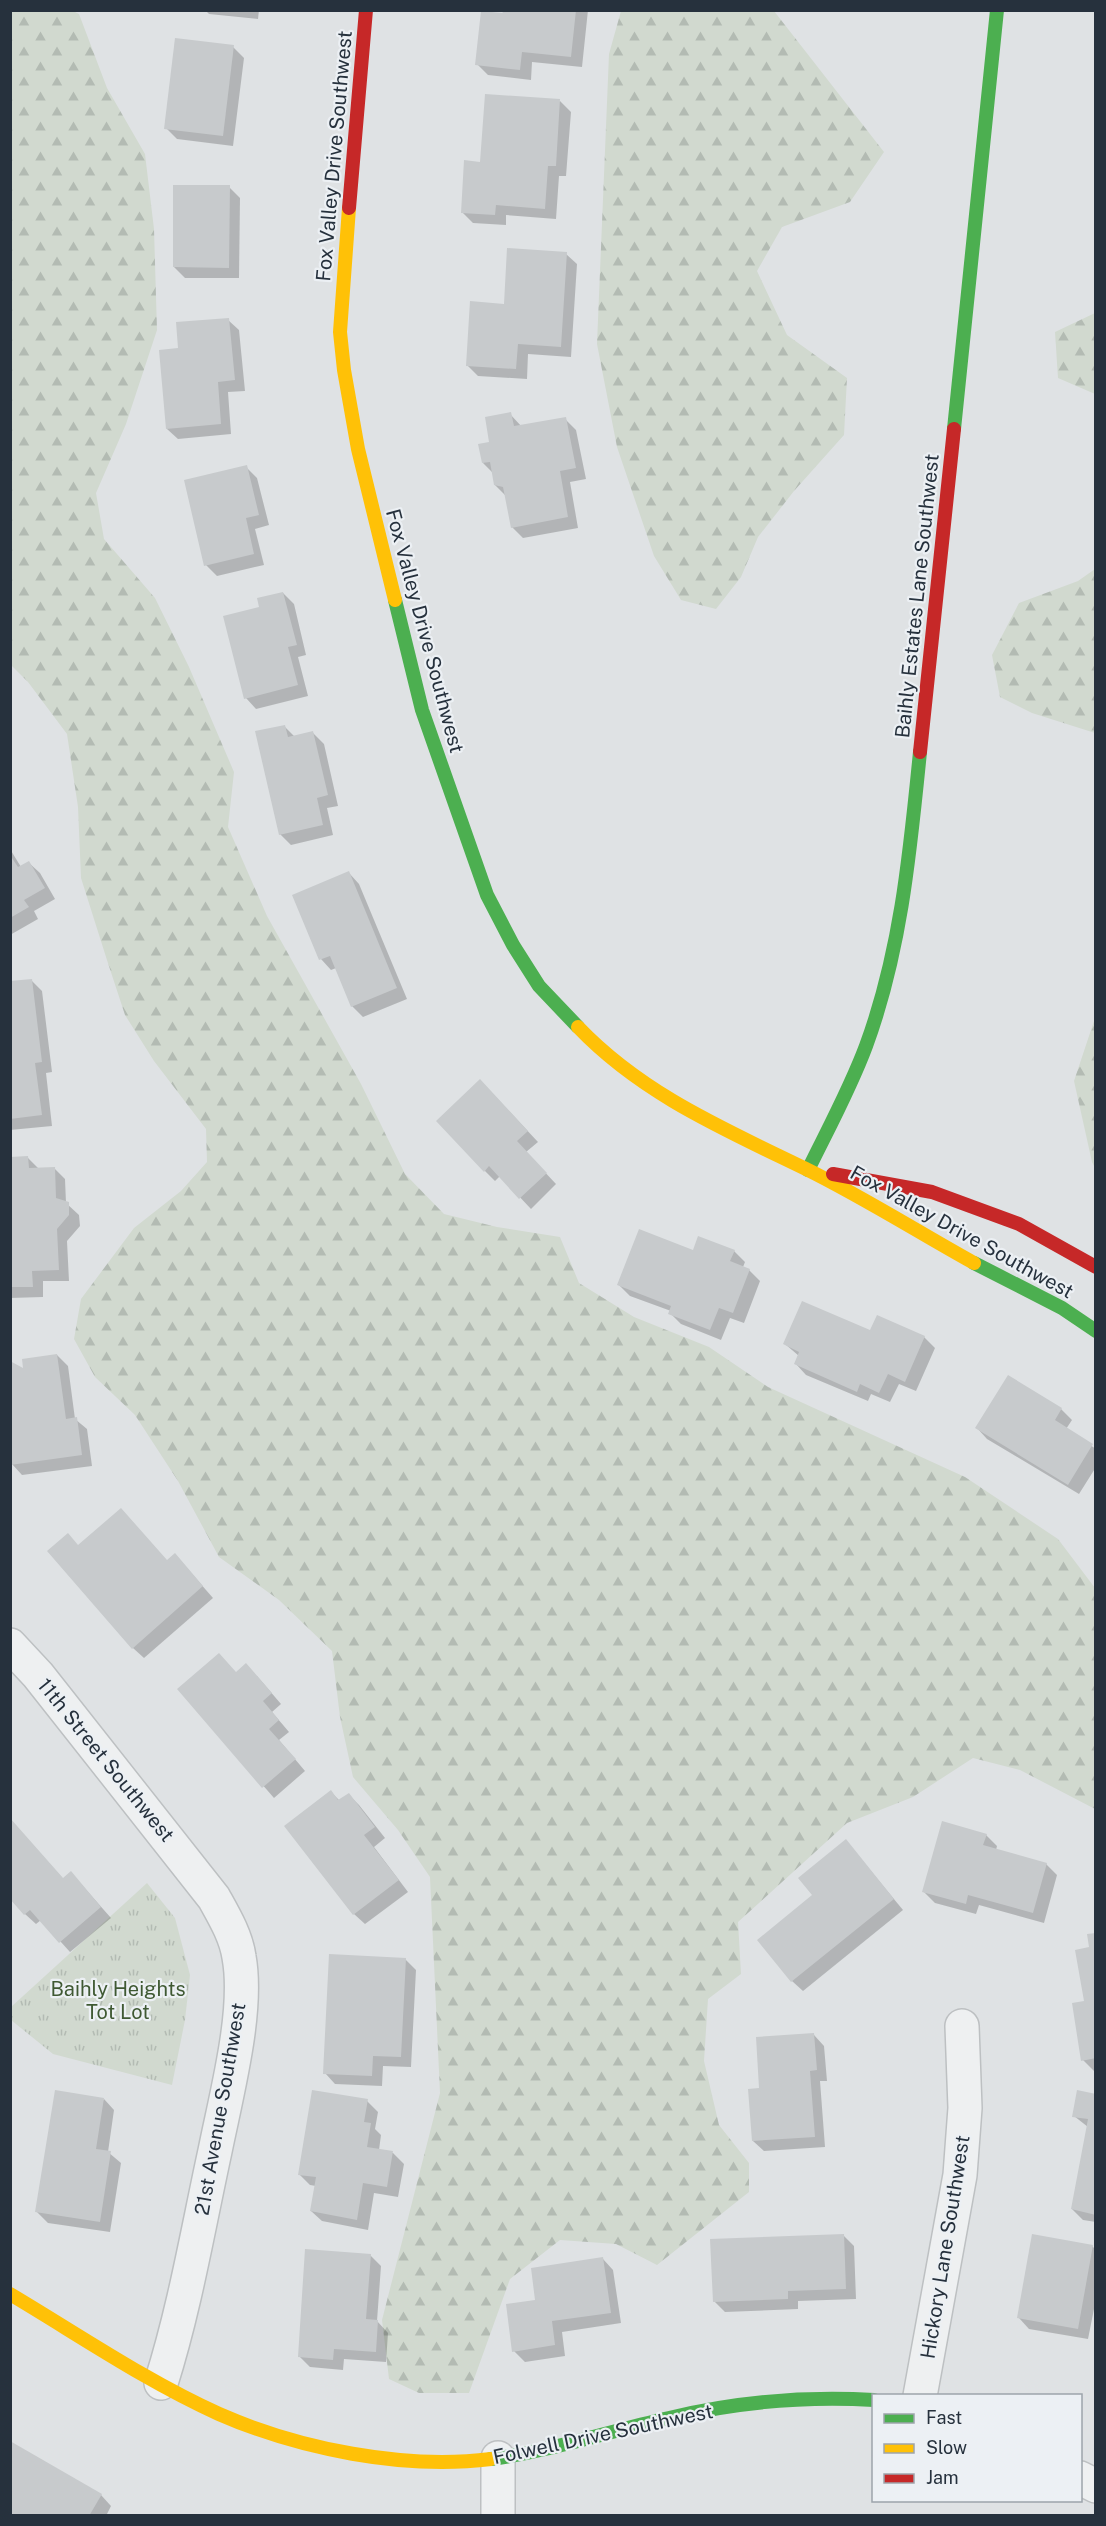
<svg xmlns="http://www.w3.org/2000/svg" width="1106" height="2526" font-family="'Public Sans',sans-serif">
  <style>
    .grass { fill: url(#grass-tufts) }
    .forest { fill: url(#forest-firs) }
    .shadow { fill: #0003 }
    .building { fill: #c7cacc }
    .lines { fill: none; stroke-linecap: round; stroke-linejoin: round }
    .street-casing { stroke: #bdc0c2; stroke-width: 36 }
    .street { stroke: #eef0f1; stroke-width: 33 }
    .fast { stroke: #4caf50; stroke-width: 14 }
    .slow { stroke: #ffc107; stroke-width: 14 }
    .jam { stroke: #c62828; stroke-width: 14 }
    .labels { text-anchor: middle; stroke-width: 4.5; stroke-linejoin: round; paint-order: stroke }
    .street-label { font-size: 20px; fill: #26313d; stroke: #ecf0f4 }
    .park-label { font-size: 20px; fill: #3f5933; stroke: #ecf0f4 }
  </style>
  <defs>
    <pattern id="grass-tufts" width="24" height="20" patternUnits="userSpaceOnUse" patternTransform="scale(1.5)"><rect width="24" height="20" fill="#d1d9cf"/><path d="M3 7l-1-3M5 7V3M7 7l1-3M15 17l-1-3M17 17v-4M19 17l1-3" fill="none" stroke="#b3bbb3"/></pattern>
    <pattern id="forest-firs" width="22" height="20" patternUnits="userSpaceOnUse" patternTransform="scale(1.5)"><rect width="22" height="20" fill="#d1d9cf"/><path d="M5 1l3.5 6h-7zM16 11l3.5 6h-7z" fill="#b3bbb3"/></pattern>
  </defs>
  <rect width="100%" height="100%" fill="#dfe2e4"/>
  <!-- grass -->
  <path class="grass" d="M147,1883L175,1918L190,1975L185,2020L172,2085L53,2054L11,2020V2007Z"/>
  <!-- forest -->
  <g class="forest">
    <path d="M10,11H73L79,14L107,88L145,154L154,229L157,330L126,424L96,493L104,539L155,598L189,667L234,772L228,827L267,916L361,1084L405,1174L444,1214L497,1227L560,1237L579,1283L634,1317L709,1347L768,1387L965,1477L1058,1539L1095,1588V1809L1020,1770L973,1758L913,1797L847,1823L738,1922L741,1974L708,1999L704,2061L719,2125L749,2163V2192L657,2265L616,2244L560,2240L510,2279L469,2393H419L389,2379L382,2320L440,2093L430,1877L398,1830L353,1777L340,1717L332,1651L279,1600L219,1557L178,1481L135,1415L95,1377L74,1339L81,1299L134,1228L181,1191L207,1162L206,1129L154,1061L125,1015L106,957L81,878L78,807L67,734L28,682L11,665Z"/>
    <path d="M621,11H774L884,152L850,202L782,227L757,271L787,335L847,378L844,435L794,491L758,537L741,577L716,609L681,600L654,556L617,447L597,344L609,54Z"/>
    <path d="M1095,313V394L1058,378L1055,332Z"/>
    <path d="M1095,569V733L1032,713L1000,697L992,655L1019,603L1078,581Z"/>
    <path d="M1095,1018V1168L1092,1162L1074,1081Z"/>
  </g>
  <!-- shadow -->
  <g class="shadow">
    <path d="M205,10H259L258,19L209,14Z"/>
    <path d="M504,10H588L582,67L532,62L531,80L488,75L477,64Z"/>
    <path d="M233,47L244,58L233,146L177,139L166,128Z"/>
    <path d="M560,101L571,112L566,176H559L556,219L506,215V225L473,223L462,212L481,163Z"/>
    <path d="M229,187L240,198L239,278H185L174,267Z"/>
    <path d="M566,254L577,264L571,357L528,354L527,379L478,376L467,365L505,305Z"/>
    <path d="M228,320L239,330L245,391L228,392L231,434L178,439L167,429L180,349Z"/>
    <path d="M510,414L522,427L565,419L576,430L586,479L570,482L578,528L523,538L512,527L506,496L495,485L493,473L483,463L491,443Z"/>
    <path d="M246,467L257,478L269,525L255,529L264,565L217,576L206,565Z"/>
    <path d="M283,593L294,604L306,655L298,657L308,696L256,709L246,698L261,608Z"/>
    <path d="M284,726L295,737L313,733L324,744L338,806L327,808L333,835L291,845L280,834Z"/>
    <path d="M10,849L21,867L29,863L40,873L55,899L34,911L38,919L10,935Z"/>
    <path d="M349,873L359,884L407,999L363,1017L352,1006L336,968L331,970L321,959Z"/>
    <path d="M31,980L42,991L52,1072L46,1073L52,1126L10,1130V983Z"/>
    <path d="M491,1092L538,1142L526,1152L556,1184L531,1209L500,1176L495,1181L485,1171Z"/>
    <path d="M10,1158H28L39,1169L54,1168L65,1179L66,1203L79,1215L80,1226L67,1241L69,1281H43V1297L10,1298Z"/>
    <path d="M734,1251L745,1262L743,1267L749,1270L760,1281L744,1323L730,1318L721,1340L681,1324L670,1313L671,1311L630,1296L619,1285L694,1252Z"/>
    <path d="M871,1332L924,1337L935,1348L916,1391L899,1384L890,1402L871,1394L868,1401L806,1375L796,1364L799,1356L785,1344Z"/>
    <path d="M57,1355L68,1366L75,1419L87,1429L92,1466L22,1475L12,1464L24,1370Z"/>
    <path d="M1008,1377L1061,1409L1072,1420L1066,1429L1096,1449V1467L1079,1494L987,1439L977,1428Z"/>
    <path d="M79,1546L185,1566L213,1598L144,1658L133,1648Z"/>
    <path d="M237,1674L257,1676L281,1704L272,1712L289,1732L279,1740L305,1771L274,1798L179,1689Z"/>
    <path d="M331,1792L340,1801L349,1795L359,1805L385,1838L374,1847L408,1892L365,1924L354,1914Z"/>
    <path d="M10,1820L64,1880L81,1884L111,1918L70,1952L41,1920L36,1924L25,1914Z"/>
    <path d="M986,1835L997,1846L996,1850L1046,1864L1057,1875L1044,1923L979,1905L976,1914L935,1903L924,1892Z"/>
    <path d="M846,1841L903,1910L803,1991L792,1981L814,1895Z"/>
    <path d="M1096,1935V2070L1094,2071L1083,2060L1091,1948Z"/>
    <path d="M405,1959L416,1970L411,2067L383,2066L382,2086L335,2084L325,2073Z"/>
    <path d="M814,2035L824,2046L827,2081H820L825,2147L764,2151L753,2141L761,2089Z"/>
    <path d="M1096,2095V2222L1083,2220L1072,2209L1088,2127L1074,2116Z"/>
    <path d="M104,2099L114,2110L108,2152L121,2163L110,2232L48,2223L37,2212Z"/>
    <path d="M367,2101L378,2112L375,2129L381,2135L379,2150L393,2153L404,2164L398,2197L374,2193L368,2230L322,2221L311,2211L316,2186L310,2185L299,2174Z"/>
    <path d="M843,2235L854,2246L856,2299L798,2301V2309L725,2312L714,2301Z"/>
    <path d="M1092,2246L1096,2250V2299L1088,2339L1029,2329L1019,2318Z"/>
    <path d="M370,2255L381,2266L377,2321L388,2333L386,2362L344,2359L343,2370L310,2367L299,2356Z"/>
    <path d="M603,2259L613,2270L621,2323L562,2332L565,2356L525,2362L514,2351L537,2301Z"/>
    <path d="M101,2495L111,2506L106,2516H10Z"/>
  </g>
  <!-- building -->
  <g class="building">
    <path d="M503,10H576L571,57L522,52L520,70L475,65L481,11L503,13Z"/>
    <path d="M175,38L234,45L223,136L164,129Z"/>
    <path d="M485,94L560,99L556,166H548L545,209L496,205L495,215L461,213L464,160L480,162Z"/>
    <path d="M173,185H230L229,268L173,267Z"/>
    <path d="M507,248L567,252L561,347L518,344L516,369L466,366L470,301L504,304Z"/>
    <path d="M229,318L235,380L218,382L221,424L166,429L159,350L178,348L176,322Z"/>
    <path d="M511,412L514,426L566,417L576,468L560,471L568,517L511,528L503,487L494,485L490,462L482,463L478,444L489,442L485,417Z"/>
    <path d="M247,465L259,515L246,518L254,554L204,566L184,480Z"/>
    <path d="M283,592L297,645L288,647L298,685L244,699L223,616L259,607L257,598Z"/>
    <path d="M285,725L288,737L313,731L328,795L317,798L323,825L279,835L255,731Z"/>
    <path d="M10,855L18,867L29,861L45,888L24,900L29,907L10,918Z"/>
    <path d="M349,871L397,988L351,1007L330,956L319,960L292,895Z"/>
    <path d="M32,979L42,1062L35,1063L42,1115L10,1119V981Z"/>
    <path d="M480,1079L528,1131L517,1141L547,1173L519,1199L489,1166L484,1172L436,1121Z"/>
    <path d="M28,1156L29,1168L55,1167L56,1198L69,1202V1215L57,1229L59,1270L32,1271L33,1287H10V1157Z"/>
    <path d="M639,1229L693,1250L698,1236L735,1250L730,1261L750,1269L733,1313L719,1308L710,1330L668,1314L671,1306L617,1285Z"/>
    <path d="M802,1301L870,1330L877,1315L925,1336L905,1382L888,1374L879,1393L860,1384L857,1392L794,1364L799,1352L783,1344Z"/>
    <path d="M57,1354L66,1419L77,1417L82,1455L10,1465V1361L23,1368L22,1359Z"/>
    <path d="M1008,1375L1062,1408L1055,1420L1093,1444L1068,1485L975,1428Z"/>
    <path d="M121,1508L167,1560L175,1553L203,1586L132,1649L47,1551L68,1533L78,1545Z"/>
    <path d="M219,1653L236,1672L246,1663L272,1693L263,1701L279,1720L269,1729L296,1759L262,1788L177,1689Z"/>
    <path d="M331,1790L338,1800L349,1793L375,1827L364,1835L399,1880L353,1915L284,1826Z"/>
    <path d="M10,1818L63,1878L71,1871L101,1907L59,1943L30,1910L24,1915L10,1899Z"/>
    <path d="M942,1821L987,1834L983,1845L1047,1863L1033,1913L968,1895L966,1904L922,1892Z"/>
    <path d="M846,1839L894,1899L791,1982L757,1940L812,1895L798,1878Z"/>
    <path d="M1096,1933V2058L1081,2061L1072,2003L1084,2001L1075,1950L1089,1947L1087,1934Z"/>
    <path d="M329,1954L406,1958L401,2057L373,2056L372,2076L323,2074Z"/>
    <path d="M814,2033L817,2070L810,2071L815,2137L752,2141L748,2089L759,2088L756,2037Z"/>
    <path d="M55,2090L104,2098L96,2149L111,2151L100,2222L35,2212Z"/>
    <path d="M312,2090L368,2099L364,2122L371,2123L367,2147L393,2151L387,2187L363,2183L357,2220L310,2211L316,2177L298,2175Z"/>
    <path d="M1077,2090L1096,2094V2215L1071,2209L1088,2119L1072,2117Z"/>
    <path d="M844,2234L846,2289L788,2291V2299L713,2302L710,2239Z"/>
    <path d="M1032,2234L1093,2245L1078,2329L1017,2318Z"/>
    <path d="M305,2249L371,2254L366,2319L378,2320L376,2352L334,2349L333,2360L298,2357Z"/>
    <path d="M603,2257L611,2313L552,2321L555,2345L512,2352L506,2304L535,2300L531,2268Z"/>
    <path d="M10,2441L102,2494L89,2516H10Z"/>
  </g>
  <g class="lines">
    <!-- street casing -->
    <g class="street-casing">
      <g id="street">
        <path d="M10,1645L38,1675L214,1898C224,1916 236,1936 239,1957C249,2011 226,2096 215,2151C198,2229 185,2307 161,2383"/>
        <path d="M920,2396L960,2175L965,2108L962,2026"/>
        <path d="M1080,2478L1096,2486"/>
        <path d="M498,2516V2458"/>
      </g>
    </g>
    <!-- street -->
    <use href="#street" class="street"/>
    <!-- fast -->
    <g class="fast">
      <path d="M954,429L997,10"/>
      <path d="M395,600L422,710L487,895L513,945L539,986L578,1027"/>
      <path d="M808,1170C828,1129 850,1089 866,1046C901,951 910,852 920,752"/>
      <path d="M974,1263L1062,1308L1096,1331"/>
      <path d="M491,2459C552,2451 609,2431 669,2418C736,2402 805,2396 874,2400"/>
    </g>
    <!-- slow -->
    <g class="slow">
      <path d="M349,208L340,332L344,370L358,449L395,600"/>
      <path d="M578,1027C642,1094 724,1129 806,1169C863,1197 918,1232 974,1263"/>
      <path d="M10,2294C79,2335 146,2381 219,2414C299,2449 404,2470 491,2459"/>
    </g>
    <!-- jam -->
    <g class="jam">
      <path d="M349,208L366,10"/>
      <path d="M920,752L954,429"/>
      <path d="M833,1174L932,1192L1019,1224L1096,1267"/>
    </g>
  </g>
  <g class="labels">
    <!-- street labels -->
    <g class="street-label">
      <text transform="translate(334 156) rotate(-85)" y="7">Fox Valley Drive Southwest</text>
      <text transform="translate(917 596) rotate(-84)" y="7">Baihly Estates Lane Southwest</text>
      <text transform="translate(425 631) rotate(75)" y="7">Fox Valley Drive Southwest</text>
      <text transform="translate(962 1232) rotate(29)" y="7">Fox Valley Drive Southwest</text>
      <text transform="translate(106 1760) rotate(51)" y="7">11th Street Southwest</text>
      <text transform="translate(220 2109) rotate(-80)" y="7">21st Avenue Southwest</text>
      <text transform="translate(945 2247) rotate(-81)" y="7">Hickory Lane Southwest</text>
      <text transform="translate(603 2434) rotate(-12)" y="7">Folwell Drive Southwest</text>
    </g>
    <!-- park labels -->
    <g class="park-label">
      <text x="118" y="1996">Baihly Heights<tspan x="118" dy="23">Tot Lot</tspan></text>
    </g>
  </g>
  <!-- border -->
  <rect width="1106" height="2526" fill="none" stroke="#26313d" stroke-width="24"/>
  <!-- legend -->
  <rect x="872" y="2394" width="210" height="108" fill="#ecf0f4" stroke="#9da4ab" stroke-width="1.5"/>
  <rect x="884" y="2414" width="30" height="9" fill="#4caf50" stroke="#9da4ab" stroke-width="1.5"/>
  <text x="926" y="2424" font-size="18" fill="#26313d">Fast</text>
  <rect x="884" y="2444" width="30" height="9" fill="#ffc107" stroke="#9da4ab" stroke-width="1.5"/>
  <text x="926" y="2454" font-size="18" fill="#26313d">Slow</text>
  <rect x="884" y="2474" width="30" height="9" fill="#c62828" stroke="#9da4ab" stroke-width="1.5"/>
  <text x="926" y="2484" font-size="18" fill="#26313d">Jam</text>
</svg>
